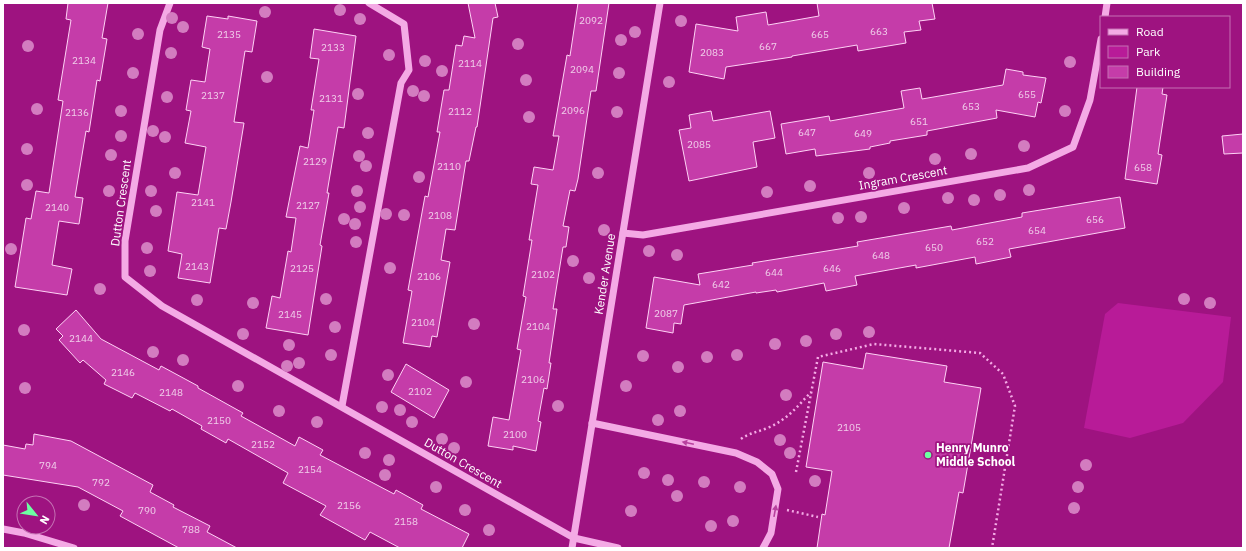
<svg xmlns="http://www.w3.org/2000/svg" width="1246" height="551" font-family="'IBM Plex Sans',sans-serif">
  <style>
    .green { fill: #b81b98 }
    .building { fill: #c53ca9; stroke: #fed2f5 }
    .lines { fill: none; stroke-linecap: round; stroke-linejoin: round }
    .path { stroke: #f4aae5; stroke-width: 2.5; stroke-dasharray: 2 3; stroke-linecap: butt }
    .minor { stroke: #f4aae5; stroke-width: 7 }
    .tree { fill: #d37cc0 }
    .oneway { fill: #b8409e }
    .poi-dot { fill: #6dffa2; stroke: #9e1380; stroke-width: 1.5 }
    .labels { text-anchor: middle; stroke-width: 3.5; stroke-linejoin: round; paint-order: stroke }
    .number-label { font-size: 10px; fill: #f0ceea }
    .street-label { font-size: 12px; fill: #fff; stroke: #9e1380 }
    .poi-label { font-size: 12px; font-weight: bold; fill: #fff; stroke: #9e1380; text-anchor: start }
  </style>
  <rect width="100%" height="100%" fill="#9e1380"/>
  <!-- green -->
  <path class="green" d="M1118,303L1231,317L1223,382L1183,423L1130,438L1084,428L1105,314Z"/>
  <!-- building -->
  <g class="building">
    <path d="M68,3H108L102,38L107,39L100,81L97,80L89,132L86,131L75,197L83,198L79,224L59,221L52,265L72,269L67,295L15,287L26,218L31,219L36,191L49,193L63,101L58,100L71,20L66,19Z"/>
    <path d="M468,3H495L498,17L493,18L477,127H476L469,161H466L455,230L446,229L441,260L450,262L437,337L432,336L430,347L403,343L412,291L408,290L425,196L428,197L440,132H437L444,90H449L456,45L462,46L464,36L475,38Z"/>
    <path d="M578,3H609L596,91H591L578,179L575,191L570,190L563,226L569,227L566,247H563L553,309H557L549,363H551L547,389L544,388L538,421L541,422L536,451L513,446V450L488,446L493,417L509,420L521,350L517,349L526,297L523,296L532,240H529L538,185L531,184L534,167L553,170L559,136H553L567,55L570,56Z"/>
    <path d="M817,3H932L935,19L919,21L921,30L904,32L906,43L858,51L857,45L792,56V57L726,67L724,79L689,72L696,24L738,31L736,17L766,12L768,25L819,16Z"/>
    <path d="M207,16L228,19V16L257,21L252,52L245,51L234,122L244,123L231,202L226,229L219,228L210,283L178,278L182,254L168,251L177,192L198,195L206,147L185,143L191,111L186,110L191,80L205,82L210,49L202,47Z"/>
    <path d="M314,29L356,36L344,128L338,127L327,193H329L320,245L322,246L308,335L266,328L272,296L280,298L288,251L291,252L296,218L286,217L300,146L308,148L314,110H311L319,59L310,58Z"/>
    <path d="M1006,69L1023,72V75L1046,78L1041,103L1038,102L1035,117L996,110L997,118L927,131V135L890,141V143L870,147V149L816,156L815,149L786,154L781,124L829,116L830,121L904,108L901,91L920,88L922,99L1003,85Z"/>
    <path d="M1137,87H1163L1162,94L1167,95L1158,154L1162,155L1157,184L1125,179Z"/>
    <path d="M711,111L713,121L770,111L775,138L753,142L757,167L689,181L679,130L691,128L689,115Z"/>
    <path d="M1243,134V153L1224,154L1222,136Z"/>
    <path d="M1120,197L1125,228L1009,249L1011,257L976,264L975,257L916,268V265L855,276L857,285L826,291L824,283L777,292L776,290L756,293V292L684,305L681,324L674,323L673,333L646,328L654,277L700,285L698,274L753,265L752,263L858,246L857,242L951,226L952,230L1022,217V213Z"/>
    <path d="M76,310L101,339L159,370L161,366L198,386V388L243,413L241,416L295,446L299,437L323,450L320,455L394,494L396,490L423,505L421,509L469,534L462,548H400L370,532L365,540L320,515L326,506L283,483L288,473L228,439L226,443L201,429L202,426L172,409L170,411L135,393L132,398L104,384L106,380L83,360L80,363L59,340L63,336L56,329Z"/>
    <path d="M866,353L947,366L944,382L981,388L963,493L959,492L949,548H817L822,514L825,515L832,471L806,467L823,362L863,369Z"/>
    <path d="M406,364L449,390L434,418L391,392Z"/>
    <path d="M34,434L71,441L153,485L150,492L174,505L173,507L210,526L207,532L237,548H179L120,516L123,511L78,487L3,475V445L25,449L26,444L33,445Z"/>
  </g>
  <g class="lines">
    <!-- path -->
    <g class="path">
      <path d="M741,439C749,433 758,432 767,428C786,421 798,406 811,392"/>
      <path d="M796,472L818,357L874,344L980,353L1003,374L1015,406L992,548"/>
      <path d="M787,510L818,517"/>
    </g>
    <!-- minor -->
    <g class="minor">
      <path d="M170,3L160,30L125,241V277L162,306L574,538L618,548"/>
      <path d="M1105,17L1107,3"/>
      <path d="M623,233L643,235L1028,168L1073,147L1090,100L1101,39"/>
      <path d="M342,406L401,83L409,70L404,24L369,3"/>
      <path d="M592,423L736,453L757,462L772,474L778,489L771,533L763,548"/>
      <path d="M3,529L24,533L74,548"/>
      <path d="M572,548L660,3"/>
    </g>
  </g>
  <!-- trees -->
  <g class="tree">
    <circle cx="340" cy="10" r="6"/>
    <circle cx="265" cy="12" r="6"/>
    <circle cx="172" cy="18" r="6"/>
    <circle cx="360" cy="19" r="6"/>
    <circle cx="681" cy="21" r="6"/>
    <circle cx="183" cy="27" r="6"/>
    <circle cx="635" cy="32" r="6"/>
    <circle cx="138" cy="34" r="6"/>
    <circle cx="621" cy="40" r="6"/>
    <circle cx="518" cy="44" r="6"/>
    <circle cx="28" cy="46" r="6"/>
    <circle cx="171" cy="53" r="6"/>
    <circle cx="389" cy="55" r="6"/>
    <circle cx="425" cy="61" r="6"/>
    <circle cx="1070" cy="62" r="6"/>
    <circle cx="442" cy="71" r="6"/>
    <circle cx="133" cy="73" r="6"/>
    <circle cx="619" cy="73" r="6"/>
    <circle cx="267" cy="77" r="6"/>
    <circle cx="526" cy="80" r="6"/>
    <circle cx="669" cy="82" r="6"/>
    <circle cx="413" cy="91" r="6"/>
    <circle cx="358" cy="94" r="6"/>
    <circle cx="424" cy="96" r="6"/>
    <circle cx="167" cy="97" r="6"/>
    <circle cx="37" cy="109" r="6"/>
    <circle cx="121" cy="111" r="6"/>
    <circle cx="1065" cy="111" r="6"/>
    <circle cx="617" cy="112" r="6"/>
    <circle cx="529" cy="117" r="6"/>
    <circle cx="153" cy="131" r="6"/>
    <circle cx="368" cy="133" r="6"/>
    <circle cx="121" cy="136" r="6"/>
    <circle cx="165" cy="137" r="6"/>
    <circle cx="1024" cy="146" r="6"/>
    <circle cx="27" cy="149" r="6"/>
    <circle cx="971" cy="154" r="6"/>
    <circle cx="111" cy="155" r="6"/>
    <circle cx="359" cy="156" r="6"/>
    <circle cx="935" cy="159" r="6"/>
    <circle cx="366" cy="166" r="6"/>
    <circle cx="175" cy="173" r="6"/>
    <circle cx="598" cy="173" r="6"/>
    <circle cx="869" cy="173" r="6"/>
    <circle cx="419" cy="177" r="6"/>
    <circle cx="27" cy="185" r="6"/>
    <circle cx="810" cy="186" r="6"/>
    <circle cx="1029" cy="190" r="6"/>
    <circle cx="109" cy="191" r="6"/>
    <circle cx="151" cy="191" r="6"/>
    <circle cx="357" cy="191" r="6"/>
    <circle cx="767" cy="192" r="6"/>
    <circle cx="1000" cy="195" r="6"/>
    <circle cx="948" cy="198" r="6"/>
    <circle cx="974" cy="200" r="6"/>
    <circle cx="360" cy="207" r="6"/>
    <circle cx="904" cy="208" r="6"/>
    <circle cx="156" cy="211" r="6"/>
    <circle cx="386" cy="214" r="6"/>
    <circle cx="404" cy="215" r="6"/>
    <circle cx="861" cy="217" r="6"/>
    <circle cx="838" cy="218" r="6"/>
    <circle cx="344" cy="219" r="6"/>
    <circle cx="355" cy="224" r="6"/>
    <circle cx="604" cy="230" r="6"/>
    <circle cx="356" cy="242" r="6"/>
    <circle cx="147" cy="248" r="6"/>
    <circle cx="11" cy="249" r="6"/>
    <circle cx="649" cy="251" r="6"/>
    <circle cx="677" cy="255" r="6"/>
    <circle cx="573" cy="261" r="6"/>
    <circle cx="390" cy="268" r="6"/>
    <circle cx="150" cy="271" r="6"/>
    <circle cx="589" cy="278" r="6"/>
    <circle cx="100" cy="289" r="6"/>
    <circle cx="326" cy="299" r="6"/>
    <circle cx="1184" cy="299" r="6"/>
    <circle cx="197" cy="300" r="6"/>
    <circle cx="253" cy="303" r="6"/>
    <circle cx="1210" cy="303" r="6"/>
    <circle cx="474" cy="324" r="6"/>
    <circle cx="335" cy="327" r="6"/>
    <circle cx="24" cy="330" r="6"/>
    <circle cx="869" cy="332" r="6"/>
    <circle cx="243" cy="334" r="6"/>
    <circle cx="836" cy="334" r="6"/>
    <circle cx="806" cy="341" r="6"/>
    <circle cx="775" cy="344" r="6"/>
    <circle cx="289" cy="345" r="6"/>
    <circle cx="153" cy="352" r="6"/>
    <circle cx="331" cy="355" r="6"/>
    <circle cx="737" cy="355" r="6"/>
    <circle cx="643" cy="356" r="6"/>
    <circle cx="707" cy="357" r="6"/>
    <circle cx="183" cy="360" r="6"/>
    <circle cx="299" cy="363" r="6"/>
    <circle cx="287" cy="366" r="6"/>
    <circle cx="678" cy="367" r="6"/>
    <circle cx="388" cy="375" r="6"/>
    <circle cx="466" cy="382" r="6"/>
    <circle cx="238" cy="386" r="6"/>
    <circle cx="626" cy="386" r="6"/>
    <circle cx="25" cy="388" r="6"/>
    <circle cx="786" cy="395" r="6"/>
    <circle cx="558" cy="406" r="6"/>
    <circle cx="382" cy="407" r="6"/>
    <circle cx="400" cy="410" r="6"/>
    <circle cx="279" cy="411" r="6"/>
    <circle cx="680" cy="411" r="6"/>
    <circle cx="658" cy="420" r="6"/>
    <circle cx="317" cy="422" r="6"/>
    <circle cx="412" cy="422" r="6"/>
    <circle cx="442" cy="439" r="6"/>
    <circle cx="780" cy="440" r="6"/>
    <circle cx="454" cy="448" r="6"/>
    <circle cx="365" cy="453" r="6"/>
    <circle cx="790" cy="453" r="6"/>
    <circle cx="389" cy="460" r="6"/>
    <circle cx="1086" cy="465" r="6"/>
    <circle cx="644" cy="473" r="6"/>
    <circle cx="385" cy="475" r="6"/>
    <circle cx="668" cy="480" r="6"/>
    <circle cx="815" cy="481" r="6"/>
    <circle cx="704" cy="482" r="6"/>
    <circle cx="436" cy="487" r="6"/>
    <circle cx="740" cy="487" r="6"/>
    <circle cx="1078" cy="487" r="6"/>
    <circle cx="677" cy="496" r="6"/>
    <circle cx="84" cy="505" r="6"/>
    <circle cx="1074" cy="508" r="6"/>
    <circle cx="465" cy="510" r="6"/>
    <circle cx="631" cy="511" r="6"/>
    <circle cx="733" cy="521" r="6"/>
    <circle cx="711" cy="526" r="6"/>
    <circle cx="489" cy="530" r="6"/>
  </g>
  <!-- one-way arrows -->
  <defs><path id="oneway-solid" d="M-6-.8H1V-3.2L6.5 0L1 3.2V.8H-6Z"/></defs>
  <g class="oneway">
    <use href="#oneway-solid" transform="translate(688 443) rotate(-168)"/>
    <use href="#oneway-solid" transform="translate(775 511) rotate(-80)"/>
  </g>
  <!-- markers -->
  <circle class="poi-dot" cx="928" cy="455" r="4"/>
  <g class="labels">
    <!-- number labels -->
    <g class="number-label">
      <text x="591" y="24">2092</text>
      <text x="879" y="35">663</text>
      <text x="229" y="38">2135</text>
      <text x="820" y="38">665</text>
      <text x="768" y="50">667</text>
      <text x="333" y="51">2133</text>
      <text x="712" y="56">2083</text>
      <text x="84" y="64">2134</text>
      <text x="470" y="67">2114</text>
      <text x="582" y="73">2094</text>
      <text x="1027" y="98">655</text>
      <text x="213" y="99">2137</text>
      <text x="331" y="102">2131</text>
      <text x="971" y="110">653</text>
      <text x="573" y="114">2096</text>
      <text x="460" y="115">2112</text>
      <text x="77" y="116">2136</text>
      <text x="919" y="125">651</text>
      <text x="807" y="136">647</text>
      <text x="863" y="137">649</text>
      <text x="699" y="148">2085</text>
      <text x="315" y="165">2129</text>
      <text x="449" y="170">2110</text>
      <text x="1143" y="171">658</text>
      <text x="203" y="206">2141</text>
      <text x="308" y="209">2127</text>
      <text x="57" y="211">2140</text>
      <text x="440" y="219">2108</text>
      <text x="1095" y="223">656</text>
      <text x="1037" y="234">654</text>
      <text x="985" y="245">652</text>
      <text x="934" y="251">650</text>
      <text x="881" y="259">648</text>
      <text x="197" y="270">2143</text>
      <text x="302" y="272">2125</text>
      <text x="832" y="272">646</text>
      <text x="774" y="276">644</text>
      <text x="543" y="278">2102</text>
      <text x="429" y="280">2106</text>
      <text x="721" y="288">642</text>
      <text x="666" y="317">2087</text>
      <text x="290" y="318">2145</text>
      <text x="423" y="326">2104</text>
      <text x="538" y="330">2104</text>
      <text x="81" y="342">2144</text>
      <text x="123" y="376">2146</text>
      <text x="533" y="383">2106</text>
      <text x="420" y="395">2102</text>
      <text x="171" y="396">2148</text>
      <text x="219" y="424">2150</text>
      <text x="849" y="431">2105</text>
      <text x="515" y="438">2100</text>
      <text x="263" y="448">2152</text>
      <text x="48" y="469">794</text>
      <text x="310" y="473">2154</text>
      <text x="101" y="486">792</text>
      <text x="349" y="509">2156</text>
      <text x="147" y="514">790</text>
      <text x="406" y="525">2158</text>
      <text x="191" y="533">788</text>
    </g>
    <!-- street labels -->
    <g class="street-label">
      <text transform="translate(903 178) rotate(-10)" y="4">Ingram Crescent</text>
      <text transform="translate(121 203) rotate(-82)" y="4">Dutton Crescent</text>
      <text transform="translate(605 274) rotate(-81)" y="4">Kender Avenue</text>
      <text transform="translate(463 463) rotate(30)" y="4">Dutton Crescent</text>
    </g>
    <!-- poi labels -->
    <g class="poi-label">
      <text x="936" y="452">Henry Munro<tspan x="936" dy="14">Middle School</tspan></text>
    </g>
  </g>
  <!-- border -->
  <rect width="1246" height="551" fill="none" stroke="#ffffff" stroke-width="8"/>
  <!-- legend -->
  <rect x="1100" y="16" width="130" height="72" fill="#9e1380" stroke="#c571b3"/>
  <rect x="1108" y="29" width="20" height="6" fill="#f4aae5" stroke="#c571b3"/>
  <text x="1136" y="36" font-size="12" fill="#ffffff">Road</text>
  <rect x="1108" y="46" width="20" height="12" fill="#b81b98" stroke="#c571b3"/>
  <text x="1136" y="56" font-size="12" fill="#ffffff">Park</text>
  <rect x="1108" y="66" width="20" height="12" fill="#c53ca9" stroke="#c571b3"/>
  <text x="1136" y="76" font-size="12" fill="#ffffff">Building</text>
  <!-- north arrow -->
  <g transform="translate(36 515) rotate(120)"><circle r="19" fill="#9e1380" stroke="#c571b3"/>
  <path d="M0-3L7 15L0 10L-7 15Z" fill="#6dffa2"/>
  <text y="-6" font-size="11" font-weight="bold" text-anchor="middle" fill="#ffffff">N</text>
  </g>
</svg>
